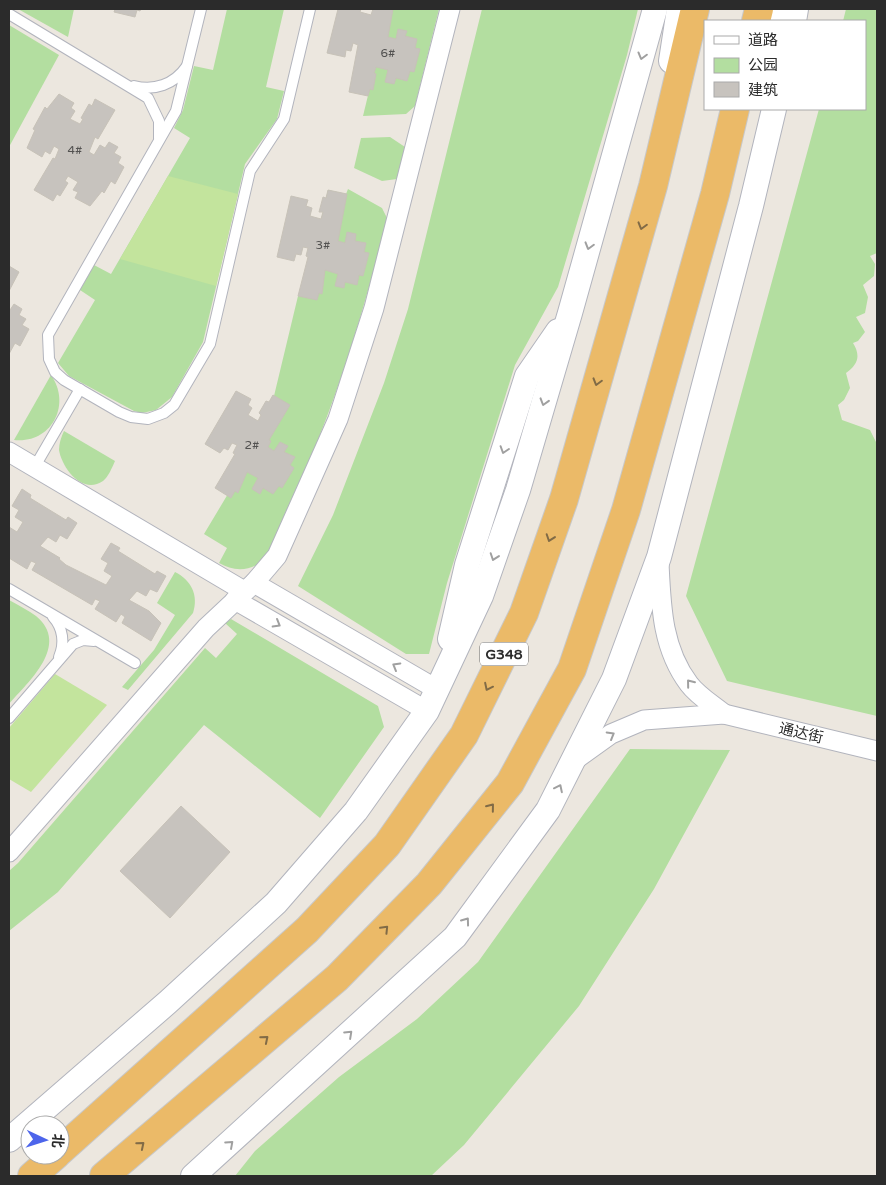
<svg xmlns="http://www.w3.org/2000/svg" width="886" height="1185" font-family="'Varela Round','Noto Sans SC',sans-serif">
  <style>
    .green { fill: #b3dea0 }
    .pitch { fill: #c3e49d }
    .building { fill: #c7c3be; stroke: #c7c2b8 }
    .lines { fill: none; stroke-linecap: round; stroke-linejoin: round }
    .service-casing { stroke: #b2b4bd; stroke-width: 12 }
    .minor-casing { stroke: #b2b4bd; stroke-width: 21 }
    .tertiary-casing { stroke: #b2b4bd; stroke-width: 26 }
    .trunk-casing { stroke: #c8c8c8; stroke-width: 30 }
    .service { stroke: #fff; stroke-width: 10 }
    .minor { stroke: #fff; stroke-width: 19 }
    .tertiary { stroke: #fff; stroke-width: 24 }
    .trunk { stroke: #ebba68; stroke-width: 28 }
    .oneway { stroke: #a0a0a0 }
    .oneway2 { stroke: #816b46 }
    .labels { text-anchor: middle; stroke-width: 4; stroke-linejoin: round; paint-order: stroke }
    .number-label { font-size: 12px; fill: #525150 }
    .shield { fill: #fff; stroke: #6b6b6b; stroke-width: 1 }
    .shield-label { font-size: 14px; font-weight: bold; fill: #2b2b2b }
    .street-label { font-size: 15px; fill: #2b2b2b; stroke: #fff }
  </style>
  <rect width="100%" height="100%" fill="#ece7df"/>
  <!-- green -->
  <g class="green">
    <path d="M18,9H74L68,37Z"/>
    <path d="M227,9H284L266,87L284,91L277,119L245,164L203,342L172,397L156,410L142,413L134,411L69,376L58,363L95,300L80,290L94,265L111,274L190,138L174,128L183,110L194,66L213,70Z"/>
    <path d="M389,9H439L415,106L406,114L363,116Z"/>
    <path d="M482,9H638L627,55L558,287L515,365L447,583L429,654H406L298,586L333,515L384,383L408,309Z"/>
    <path d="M846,9H877V253L870,256L875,264L874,276L863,285L868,297L865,313L856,317L865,332L858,341L853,343C861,356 858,364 846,373L850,388L844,400L838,405L842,420L870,430L877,444V716L727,681L686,596L819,109H865V21H843Z"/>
    <path d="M9,25L59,55L9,147Z"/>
    <path d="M390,137L405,147L397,179L382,181L354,168L361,138Z"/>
    <path d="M348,189L382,208L387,218C362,320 333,412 289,508C282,525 275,553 258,564C245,572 231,570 219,563L227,548L204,534L283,402L274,396L298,296H303L328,190L346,194Z"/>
    <path d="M51,375C72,405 51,444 14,440Z"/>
    <path d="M64,431L115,461C112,468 108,477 103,481C82,495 62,468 59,450C59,444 61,437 64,431Z"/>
    <path d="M175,572C191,580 199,595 193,613L128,690L122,687L154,650L175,615L157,603Z"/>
    <path d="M9,600C18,605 28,610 36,616C71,645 28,682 9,704Z"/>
    <path d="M231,619L378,706L384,727L320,818L204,725L58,892L9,931V871L18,863L205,648L216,658L237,634L225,623Z"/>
    <path d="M630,749L730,750L654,889L579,1006L464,1145L431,1176H235L255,1151L339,1077L417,1019L478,962Z"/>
  </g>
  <!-- pitch -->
  <g class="pitch">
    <path d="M168,176L238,194L216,286L120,259Z"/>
    <path d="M55,674L107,705L31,792L9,779V728Z"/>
  </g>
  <!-- building -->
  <g class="building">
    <path d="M115,9H141L140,11L137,10L135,17L114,12Z"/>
    <path d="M338,9H361L360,12L371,15L373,9H393L388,37L396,39L398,29L407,31L405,36L417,39L415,48L420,49L414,72L410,71L407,81L396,78L394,84L385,82L388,70L376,67L374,73L376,74L373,90L370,89L368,96L349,92L358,45L353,43L351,51L346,50L345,57L327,53Z"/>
    <path d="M59,94L74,103L71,108L75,111L70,119L80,124L83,119L81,118L89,104L92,106L95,99L115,110L98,139L95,137L89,152L94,155L100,145L105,148L109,142L118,147L114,153L121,157L118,163L124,167L115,184L111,181L104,193L102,191L90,206L75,198L78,192L73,190L78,182L68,176L65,181L68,183L60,196L57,194L53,201L34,190L53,158L55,159L59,149L54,146L50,154L45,151L42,157L27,148L35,130L33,129L45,107L47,109Z"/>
    <path d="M328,190L347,194L338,241L345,243L347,232L356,234L355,241L366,243L364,252L369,253L363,276L359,275L357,285L345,282L344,288L335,286L338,274L325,270L322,294L319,293L317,300L298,296L308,257L306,256L308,248L303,247L301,255L296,254L294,261L277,257L291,196L308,200L306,206L312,208L310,216L321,219L323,212H319L323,197L326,198Z"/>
    <path d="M9,266L19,272L9,291Z"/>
    <path d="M14,304L22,309L19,315L26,319L22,325L29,329L20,346L15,343L9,354V309L10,310Z"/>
    <path d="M236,391L251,399L248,405L252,408L248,415L258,421L261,415L259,413L266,401L269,402L273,395L290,405L269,440L271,441L268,447L274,451L280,442L288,446L284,452L295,457L290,465L294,468L282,488L279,486L273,494L263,488L260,494L252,489L258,478L247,472L238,493L235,491L231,498L215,488L235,454L233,453L237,445L232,443L228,450L224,448L220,453L205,444Z"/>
    <path d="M22,489L31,495L30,498L66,520L68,517L77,523L67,539L60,535L56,542L48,537L40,546L60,558L59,559L66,565L106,585L112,576L104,571L108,563L101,559L111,543L120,548L118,551L155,574L157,571L166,576L157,592L150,589L146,596L137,591L129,600L149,611L161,623L151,641L122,623L125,617L121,614L116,622L95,609L100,601L95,599L92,605L32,570L36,563L31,561L27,569L9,558V527L17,532L23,522L15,517L19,510L12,506Z"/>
    <path d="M181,806L230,852L170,918L120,871Z"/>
  </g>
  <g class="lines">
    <!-- service casing -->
    <g class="service-casing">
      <g id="service">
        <path d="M201,9L176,111L48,335L49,359L55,372L64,380L119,412L131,417L148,419L164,413L174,405L210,344L250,171L284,119L310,9"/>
        <path d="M9,14L148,98L159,121V138"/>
        <path d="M134,86C154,91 174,85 187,66"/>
        <path d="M34,468L80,389"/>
        <path d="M9,589L135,663"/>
        <path d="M53,617C63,628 65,643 59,657"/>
        <path d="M9,718L73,644L83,640L94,641"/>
      </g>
    </g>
    <!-- minor casing -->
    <g class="minor-casing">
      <g id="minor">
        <path d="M9,452L244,591"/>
        <path d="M254,583L438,690"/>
        <path d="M235,600L427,711"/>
        <path d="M724,714L877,751"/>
        <path d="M572,762L611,734L644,720L724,714C713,705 698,696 689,684C662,648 661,606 659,563"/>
        <path d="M9,852L206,628L254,583L277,556L338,419L374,308L450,9"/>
      </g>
    </g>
    <!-- tertiary casing -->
    <g class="tertiary-casing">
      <g id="tertiary">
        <path d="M772,21L774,9"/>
        <path d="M794,21L796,9"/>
        <path d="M671,61L679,9"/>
        <path d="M450,639L467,565L527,376L558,331"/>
        <path d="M9,1140L168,1002L276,903L356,811L427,711L481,596L518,490L570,313L655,9"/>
        <path d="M193,1176L455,937L548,810L614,679L659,557L751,206L774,109"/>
      </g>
    </g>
    <!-- trunk casing -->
    <g class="trunk-casing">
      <g id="trunk">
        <path d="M756,21L759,9"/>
        <path d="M60,1151L307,930L387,845L464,735L524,613L564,499L653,186L695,9"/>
        <path d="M32,1176L56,1155"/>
        <path d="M104,1176L337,978L429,884L510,783L572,669L626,510L715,194L735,109"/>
      </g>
    </g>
    <!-- service -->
    <use href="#service" class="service"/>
    <!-- minor -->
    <use href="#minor" class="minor"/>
    <!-- tertiary -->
    <use href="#tertiary" class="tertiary"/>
    <!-- trunk -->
    <use href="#trunk" class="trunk"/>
  </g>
  <!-- one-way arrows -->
  <defs><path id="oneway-chevron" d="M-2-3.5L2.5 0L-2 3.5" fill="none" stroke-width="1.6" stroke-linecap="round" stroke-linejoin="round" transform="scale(1.25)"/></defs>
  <g class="oneway">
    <use href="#oneway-chevron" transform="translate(642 56) rotate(105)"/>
    <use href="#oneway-chevron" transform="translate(589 246) rotate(106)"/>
    <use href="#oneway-chevron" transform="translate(544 402) rotate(107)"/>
    <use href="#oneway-chevron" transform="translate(504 450) rotate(108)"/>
    <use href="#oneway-chevron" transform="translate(494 557) rotate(109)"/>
    <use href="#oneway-chevron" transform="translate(277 624) rotate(30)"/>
    <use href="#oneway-chevron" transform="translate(396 666) rotate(-150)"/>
    <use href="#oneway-chevron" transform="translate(690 683) rotate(-129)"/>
    <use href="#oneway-chevron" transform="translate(611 735) rotate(-30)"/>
    <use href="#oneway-chevron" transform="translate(559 788) rotate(-64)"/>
    <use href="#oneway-chevron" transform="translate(466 921) rotate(-54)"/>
    <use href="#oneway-chevron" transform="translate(349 1034) rotate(-43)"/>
    <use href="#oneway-chevron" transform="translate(230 1144) rotate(-42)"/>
  </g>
  <g class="oneway2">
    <use href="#oneway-chevron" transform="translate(642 226) rotate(106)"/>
    <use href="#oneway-chevron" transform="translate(597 382) rotate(106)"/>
    <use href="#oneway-chevron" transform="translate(550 538) rotate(109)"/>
    <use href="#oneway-chevron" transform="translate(488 687) rotate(116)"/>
    <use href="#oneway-chevron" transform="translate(491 807) rotate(-51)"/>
    <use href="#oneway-chevron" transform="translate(385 929) rotate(-46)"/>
    <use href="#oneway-chevron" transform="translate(265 1039) rotate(-40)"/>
    <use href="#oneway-chevron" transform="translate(141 1145) rotate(-40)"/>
  </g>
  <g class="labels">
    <!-- number labels -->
    <g class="number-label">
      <text x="388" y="57">6#</text>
      <text x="75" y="154">4#</text>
      <text x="323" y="249">3#</text>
      <text x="252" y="449">2#</text>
    </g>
    <!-- shield labels -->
    <rect class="shield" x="480" y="642.5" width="48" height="23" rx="4"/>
    <g class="shield-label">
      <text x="504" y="659">G348</text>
    </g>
    <!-- street labels -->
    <g class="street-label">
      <text transform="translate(801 733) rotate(13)" y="5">通达街</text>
    </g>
  </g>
  <!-- border -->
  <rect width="886" height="1185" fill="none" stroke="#2b2b2b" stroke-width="20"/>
  <!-- legend -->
  <rect x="704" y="20" width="162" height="90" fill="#ffffff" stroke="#aaaaaa"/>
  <rect x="714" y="36" width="25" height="8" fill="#ffffff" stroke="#aaaaaa"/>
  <text x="748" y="45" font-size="15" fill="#2b2b2b">道路</text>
  <rect x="714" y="58" width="25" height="15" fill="#b3dea0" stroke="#aaaaaa"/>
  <text x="748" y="70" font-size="15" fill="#2b2b2b">公园</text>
  <rect x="714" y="82" width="25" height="15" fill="#c7c3be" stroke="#aaaaaa"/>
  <text x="748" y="95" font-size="15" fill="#2b2b2b">建筑</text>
  <!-- north arrow -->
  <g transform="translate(45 1140) rotate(94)"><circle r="24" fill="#ffffff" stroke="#aaaaaa"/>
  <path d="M0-4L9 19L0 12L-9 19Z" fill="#4d65eb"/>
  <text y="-8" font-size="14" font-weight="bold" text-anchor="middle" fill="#2b2b2b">北</text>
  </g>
</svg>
